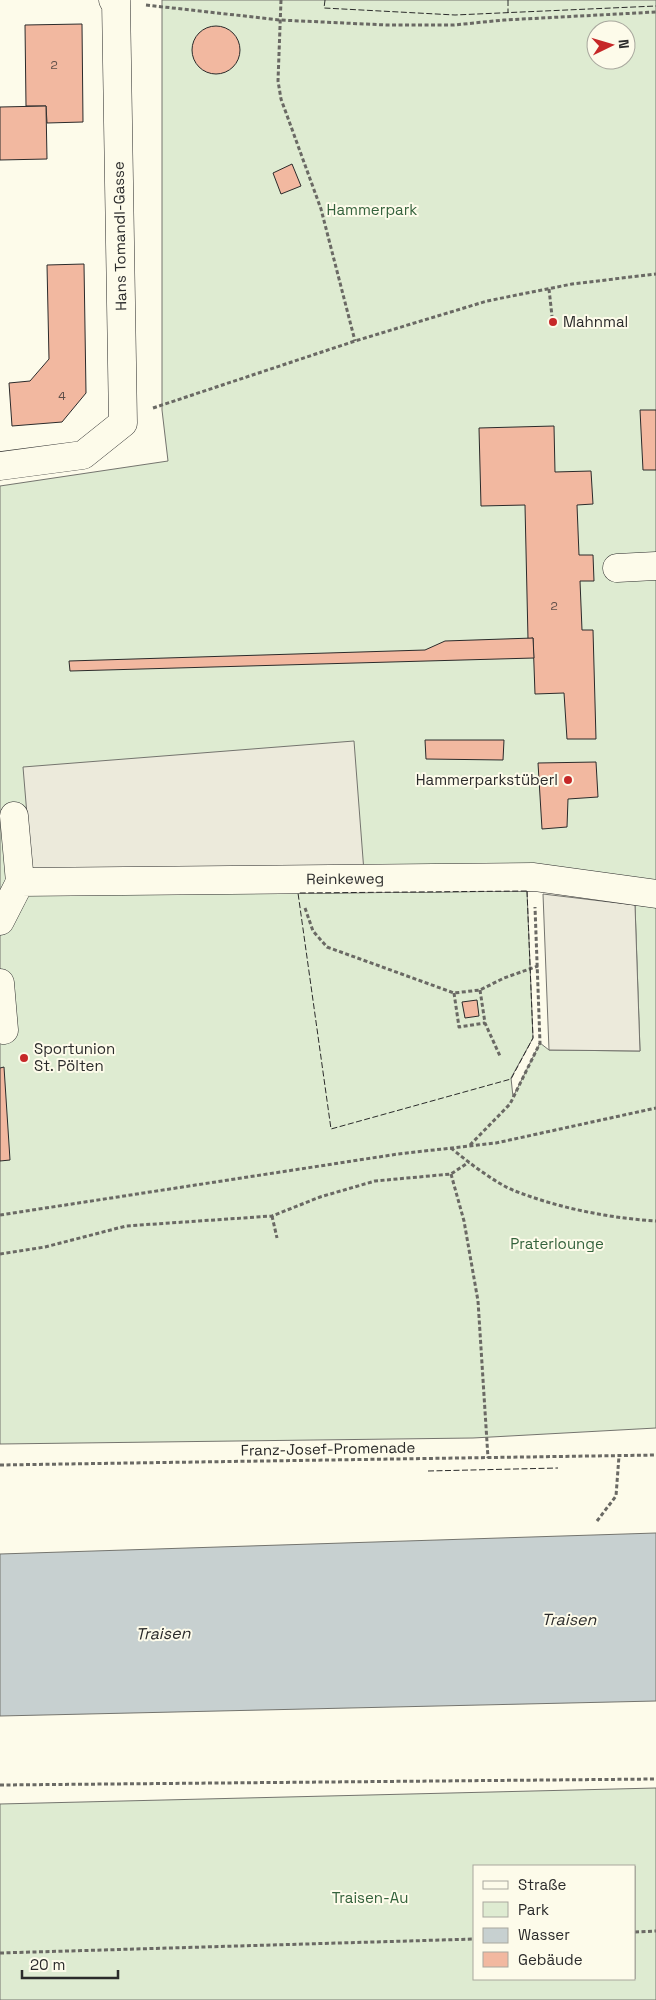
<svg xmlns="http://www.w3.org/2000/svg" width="656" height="2000" font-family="'Space Grotesk',sans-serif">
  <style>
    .green { fill: #deebd1; stroke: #74746e; fill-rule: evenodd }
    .parking { fill: #eceadb; stroke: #74746e }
    .water { fill: #c7d0d0; stroke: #74746e }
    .building { fill: #f2b8a0; stroke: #2b2b2b }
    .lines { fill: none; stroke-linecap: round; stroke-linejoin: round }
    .minor-casing { stroke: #2b2b2b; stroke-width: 29 }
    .path { stroke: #6a6964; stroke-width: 3; stroke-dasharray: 4 2.5; stroke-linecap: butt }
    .minor { stroke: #fdfbea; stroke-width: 28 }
    .fence { stroke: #2b2b2b; stroke-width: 1; stroke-dasharray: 6 2.5; stroke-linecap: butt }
    .poi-dot { fill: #c62828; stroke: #fdfbea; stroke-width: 2 }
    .labels { text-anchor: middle; stroke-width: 4; stroke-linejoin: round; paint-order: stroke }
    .number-label { font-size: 12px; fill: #5d4e48 }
    .park-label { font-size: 15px; fill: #34623c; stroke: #fdfbea }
    .street-label { font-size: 15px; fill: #2b2b2b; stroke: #fdfbea }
    .poi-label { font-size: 15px; fill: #2b2b2b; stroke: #fdfbea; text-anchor: start }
    .water-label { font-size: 16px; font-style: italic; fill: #2b2b2b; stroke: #fdfbea }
  </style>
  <rect width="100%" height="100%" fill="#fdfbea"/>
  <g class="green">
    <path d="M162,0H656V883L527,891L533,1038L511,1078L513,1097L540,1043L549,1050L640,1051L635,905L656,907V1428L473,1438L0,1444V486L168,461L162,410ZM596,30H626V60H596Z"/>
    <path d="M656,1788V2000H0V1804ZM475,1866H635V1979H475Z"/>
  </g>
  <g class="parking">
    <path d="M354,741L364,872L32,875L23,767Z"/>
    <path d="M543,894L635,905L640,1051L549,1050Z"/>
  </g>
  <path class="water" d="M656,1533V1701L0,1716V1554Z"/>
  <g class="building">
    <path d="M82,24L83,122L47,123L46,106H26L25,25Z"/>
    <circle cx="216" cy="50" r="24"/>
    <path d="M46,106L47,159L0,160V107Z"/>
    <path d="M292,164L301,186L281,194L273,173Z"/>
    <path d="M84,264L86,393L62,422L12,426L9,383L30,381L49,359L47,265Z"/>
    <path d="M640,410H656V470H643Z"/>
    <path d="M554,426L555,472L591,471L593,504L577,505L579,555H593L594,581H580L582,630H593L596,739H567L564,693L535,694L533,638L528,639L525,505L481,506L479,428Z"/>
    <path d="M533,638L534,658L70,671L69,661L425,650L445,641Z"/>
    <path d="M425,740H504L503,760L426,759Z"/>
    <path d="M596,762L598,797L568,799L567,827L542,829L538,763Z"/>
    <path d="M477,1000L479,1016L465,1018L462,1002Z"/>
    <path d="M4,1067L10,1160L0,1161V1068Z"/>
  </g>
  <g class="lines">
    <g class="minor-casing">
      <g id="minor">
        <path d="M0,466L83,455L123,423L116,1L113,0"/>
        <path d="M617,568L656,566"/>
        <path d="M14,816L20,882"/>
        <path id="s1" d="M0,921L20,882L534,877L656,894"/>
        <path d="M0,983L4,1030"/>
      </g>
    </g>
    <g class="path">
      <path d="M281,0L278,81L281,99L321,209L355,341"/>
      <path d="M146,5L280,20L386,25H454L504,20L656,12"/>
      <path d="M549,289L552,316"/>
      <path d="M153,408L355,341L487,301L572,284L656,274"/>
      <path d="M305,908L313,931L327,947L454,993L480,990L504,978L538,966"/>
      <path d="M480,990L485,1023L500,1056"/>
      <path d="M454,993L459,1027L485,1023"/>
      <path d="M470,1145L510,1104L540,1043L535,907"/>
      <path d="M451,1148C468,1162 495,1183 515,1191C559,1208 608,1218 656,1221"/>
      <path d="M451,1174L464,1221L478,1301L488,1458"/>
      <path d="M0,1215L398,1154L496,1143L656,1108"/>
      <path d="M272,1216L277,1238"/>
      <path d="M0,1254L45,1247L126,1226L272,1216L320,1197L375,1181L451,1174L469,1162"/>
      <path d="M0,1465L656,1455"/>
      <path d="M597,1521L616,1496L619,1456"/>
      <path d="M0,1785L656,1779"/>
      <path d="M635,1932L656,1931"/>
      <path d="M0,1953L475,1939"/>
    </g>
    <use href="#minor" class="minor"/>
    <g class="fence">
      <path d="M325,0L324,8L455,15L656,6"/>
      <path d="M508,0V13"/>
      <path d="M527,891L533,1038L511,1079L331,1129L298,893Z"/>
      <path d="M428,1471L558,1468"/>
    </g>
  </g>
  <g class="poi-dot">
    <circle cx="553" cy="322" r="5"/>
    <circle cx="568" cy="780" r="5"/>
    <circle cx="24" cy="1058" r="5"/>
  </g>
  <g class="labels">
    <g class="number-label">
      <text x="54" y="69">2</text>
      <text x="62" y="400">4</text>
      <text x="554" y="610">2</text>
    </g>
    <g class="park-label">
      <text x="372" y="215">Hammerpark</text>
      <text x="557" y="1249">Praterlounge</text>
      <text x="370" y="1903">Traisen-Au</text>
    </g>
    <g class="street-label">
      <text transform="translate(120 236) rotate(-91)" y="5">Hans Tomandl-Gasse</text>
      <text dy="5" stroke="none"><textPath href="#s1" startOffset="369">Reinkeweg</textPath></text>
      <text transform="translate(328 1449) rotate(-1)" y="5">Franz-Josef-Promenade</text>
    </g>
    <g class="poi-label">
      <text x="563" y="327">Mahnmal</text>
      <text x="558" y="785" text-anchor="end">Hammerparkstüberl</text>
      <text x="34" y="1054">Sportunion<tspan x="34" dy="17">St. Pölten</tspan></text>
    </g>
    <g class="water-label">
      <text x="569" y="1625">Traisen</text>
      <text transform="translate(163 1633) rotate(-1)" y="6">Traisen</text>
    </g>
  </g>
  <rect x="473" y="1865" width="162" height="115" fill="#fdfbea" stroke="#a9a89e"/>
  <rect x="483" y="1881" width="25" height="8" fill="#fdfbea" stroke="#a9a89e"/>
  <text x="518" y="1890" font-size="15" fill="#2b2b2b">Straße</text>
  <rect x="483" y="1902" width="25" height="15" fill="#deebd1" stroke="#a9a89e"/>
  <text x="518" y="1915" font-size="15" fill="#2b2b2b">Park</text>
  <rect x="483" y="1928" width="25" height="15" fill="#c7d0d0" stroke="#a9a89e"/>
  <text x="518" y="1940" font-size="15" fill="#2b2b2b">Wasser</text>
  <rect x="483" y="1952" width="25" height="15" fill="#f2b8a0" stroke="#a9a89e"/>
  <text x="518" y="1965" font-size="15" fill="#2b2b2b">Gebäude</text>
  <g transform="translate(611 45) rotate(85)"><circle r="24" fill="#fdfbea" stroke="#a9a89e"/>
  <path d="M0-4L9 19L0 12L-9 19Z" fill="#c62828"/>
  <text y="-8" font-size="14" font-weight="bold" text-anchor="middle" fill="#2b2b2b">N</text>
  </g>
  <path d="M22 1970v8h96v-8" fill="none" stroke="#2b2b2b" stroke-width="2.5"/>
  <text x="30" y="1970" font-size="15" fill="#2b2b2b" stroke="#fdfbea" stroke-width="4" paint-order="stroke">20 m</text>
</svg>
